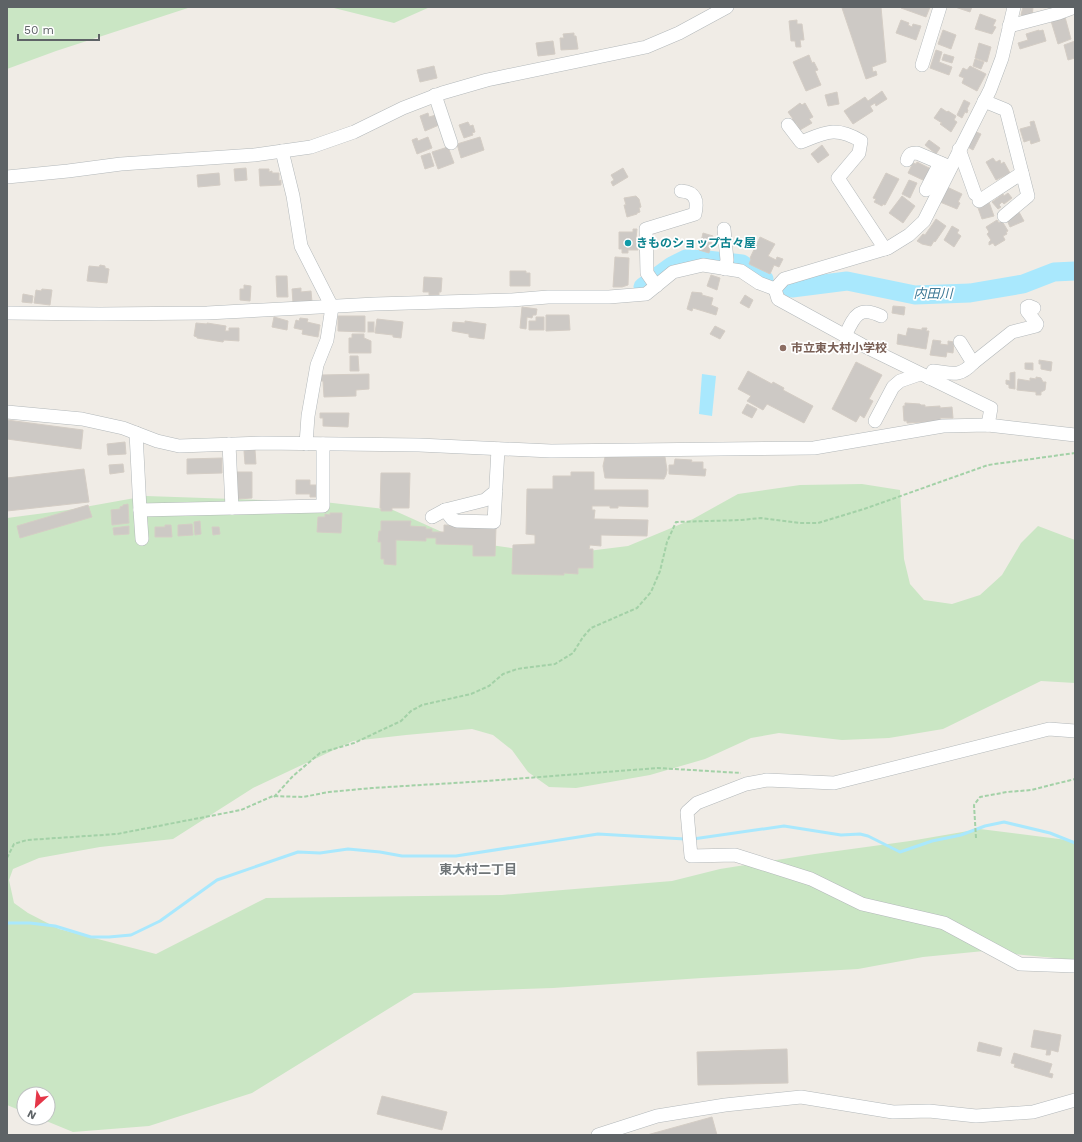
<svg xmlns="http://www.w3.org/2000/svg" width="1082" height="1142" font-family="'Work Sans','Noto Sans JP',sans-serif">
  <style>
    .green { fill: #cae6c4 }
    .water { fill: #a9e8fd }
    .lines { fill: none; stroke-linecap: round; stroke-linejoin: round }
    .stream { stroke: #a9e8fd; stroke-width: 3 }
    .river { stroke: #a9e8fd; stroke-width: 19 }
    .building { fill: #cdc9c5; stroke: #d4cdc5 }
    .minor-casing { stroke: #b3b8ba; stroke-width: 14 }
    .path { stroke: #a3d1a7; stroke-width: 2; stroke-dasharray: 4 2; stroke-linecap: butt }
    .minor { stroke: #fff; stroke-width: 13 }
    .culture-dot { fill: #0f9aa8; stroke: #fff; stroke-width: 1.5 }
    .education-dot { fill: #8d6e63; stroke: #fff; stroke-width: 1.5 }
    .labels { text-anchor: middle; stroke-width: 3.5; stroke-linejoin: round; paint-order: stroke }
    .culture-label { font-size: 12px; font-weight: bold; fill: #0d838f; stroke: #fff; text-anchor: start }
    .education-label { font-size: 12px; font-weight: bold; fill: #785e54; stroke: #fff; text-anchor: start }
    .water-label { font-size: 13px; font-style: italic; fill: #3c7895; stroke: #fff }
    .neighbourhood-label { font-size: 13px; font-weight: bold; fill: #6f7578; stroke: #fff }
  </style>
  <rect width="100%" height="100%" fill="#f0ece6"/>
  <g class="green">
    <path d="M7,7H191L56,51L7,69Z"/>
    <path d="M330,7H430L394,23Z"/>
    <path d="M862,484L900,490L904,559L910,584L924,600L952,604L980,595L1002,575L1021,543L1038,526L1075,540V683L1041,681L943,729L889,738L842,740L779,733L751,738L705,759L650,775L576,788L549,787L528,772L512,750L493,735L472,729L406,735L353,741L253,788L173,839L100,847L39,858L13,869L9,880L14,903L28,913L59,929L156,954L266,898L502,895L672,881L720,869L815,854L910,841L980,829L1075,841V960L984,951L923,957L858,969L702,978L553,988L414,993L252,1093L149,1126L73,1132L39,1118H48V1094H24V1112L7,1105V518L68,510L146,496L324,502L393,510L462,541L525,550L588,551L628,546L693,519L738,494L800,485Z"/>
  </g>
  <path class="water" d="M702,374L716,376L712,416L699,414Z"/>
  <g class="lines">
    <g class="stream">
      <path d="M693,839L784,826L841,835L860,834L868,836L900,852L932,841L961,835L985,826L1004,822L1050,833L1075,843"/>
      <path d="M7,923H30L55,926L91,937H109L131,935L160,921L217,880L298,852L320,853L348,849L380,852L402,856H456L598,834L685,839"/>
    </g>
    <g class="river">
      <path d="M643,287L672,266L686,259L707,260L742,264L757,277L764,279"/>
      <path d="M790,287L792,288L847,281L915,295L970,293L1023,284L1054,272L1075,271"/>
    </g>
  </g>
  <g class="building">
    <path d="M846,7H881L886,62L872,67L873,72L876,71L877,75L866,79L842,8Z"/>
    <path d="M901,7H930L926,17L901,8Z"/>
    <path d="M955,7H972L970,12Z"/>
    <path d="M1023,7H1033L1032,18L1021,15Z"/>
    <path d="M980,14L996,20L993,26L996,27L992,34L975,29Z"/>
    <path d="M1065,17L1071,39L1058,44L1051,21Z"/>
    <path d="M797,20V24H802L804,40H800L801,47H796L795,41H791L789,21Z"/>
    <path d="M901,20L909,23L908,25L912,27L913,24L921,26L916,40L896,33Z"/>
    <path d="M943,30L956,35L951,49L938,44Z"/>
    <path d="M1039,30V31L1043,30L1046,41L1020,49L1018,43L1028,40L1026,34Z"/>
    <path d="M574,33V36H576L578,49L561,50L560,38H564L563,34Z"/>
    <path d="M553,41L555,54L538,56L536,43Z"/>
    <path d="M1075,41V58L1068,60L1064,45Z"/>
    <path d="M979,43L991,47L987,62L975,58Z"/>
    <path d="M936,50L942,52L939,62L952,67L949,75L930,68Z"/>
    <path d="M944,54L954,57L952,63L942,60Z"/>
    <path d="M809,55L812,63L814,62L818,70L815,71L821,85L806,91L793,62Z"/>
    <path d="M975,59L984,62L981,69L973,66Z"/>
    <path d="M434,66L437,78L420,82L417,70Z"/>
    <path d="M970,66L986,74L977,91L962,83L964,78L959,76L963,68L967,70Z"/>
    <path d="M882,91L887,99L876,106L875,103L870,106L873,111L853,124L844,111L865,97L868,101Z"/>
    <path d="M837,92L839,104L828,106L825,95Z"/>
    <path d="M964,100L970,103L967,109L968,110L967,113L965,112L962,118L957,115Z"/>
    <path d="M800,103L802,105L805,103L813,117L809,119L812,123L800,130L796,123L793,124L791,120L793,119L788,112Z"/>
    <path d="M941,108L947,112L948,111L956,116L954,120L957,122L951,132L940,124L942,123L934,118Z"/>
    <path d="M428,113L429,117L436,115L439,125L425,131L420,116Z"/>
    <path d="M1034,121L1040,141L1031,144L1030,140L1024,142L1020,129L1031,126L1030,122Z"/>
    <path d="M468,122L470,126L473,125L475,132L472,133L473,135L464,138L459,125Z"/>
    <path d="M974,131L981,134L973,150L966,146Z"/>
    <path d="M428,137L432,148L417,154L412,140L417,138L418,141Z"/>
    <path d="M480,137L484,150L461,158L457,144Z"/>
    <path d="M929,140L940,148L936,154L925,145Z"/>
    <path d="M822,145L829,155L818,163L811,154Z"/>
    <path d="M448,147L454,163L438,169L432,152Z"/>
    <path d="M430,153L434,166L425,169L421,156Z"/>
    <path d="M993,158L996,162L1000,160L1001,164L1004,162L1010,173L996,180L986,162Z"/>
    <path d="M917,162L931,169L925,181L908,173L913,163L916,164Z"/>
    <path d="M246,168L247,180L235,181L234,169Z"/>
    <path d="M623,168L628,177L613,186L611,182L614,180L611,175Z"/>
    <path d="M259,169H269V172L272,171V173H279V181L281,180V185L260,186Z"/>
    <path d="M219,173L220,185L198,187L197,175Z"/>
    <path d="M886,173L899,179L885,205L883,204L882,206L874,202L876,199L873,198Z"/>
    <path d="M909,180L917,183L910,198L902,194Z"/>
    <path d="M947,187L962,194L958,202L960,203L957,209L940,202Z"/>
    <path d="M1008,193L1012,198L1004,204L1002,202L999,205L1001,207L998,209L992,202L1003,194L1004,196Z"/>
    <path d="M636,196L639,199L641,207L639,208L640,212L637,213V214L627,217L624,205H626L624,198Z"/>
    <path d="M902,196L915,206L903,223L889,213Z"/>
    <path d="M989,202L994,216L982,219L977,205Z"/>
    <path d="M1019,212L1024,221L1010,227L1006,218Z"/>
    <path d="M936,219L946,226L935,242L934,241L931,246L922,244L917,241L923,234L925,235Z"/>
    <path d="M997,220L999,223L1002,221L1008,231L1006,232L1007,234L1003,236L1005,240L995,246L993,243L989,245V242L991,240L987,234L989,232L986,227Z"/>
    <path d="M952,226L959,230L957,233L961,236L954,247L944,240Z"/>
    <path d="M633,229H637L636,238H638V250H628V253H622V249H619V232H633Z"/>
    <path d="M703,233L713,236L709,253L699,250Z"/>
    <path d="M760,237L775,244L768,256L776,260L777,257L783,259L779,267L774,265L770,274L749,264L751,259L750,258Z"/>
    <path d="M615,257L629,258L628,285L622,287H613Z"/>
    <path d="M100,265L105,266V268L109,269L107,283L87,281L89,266L99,267Z"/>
    <path d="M510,271H526V273H530V286H510Z"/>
    <path d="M711,275L720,278L717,290L707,286Z"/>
    <path d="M276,276H287L288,297H277Z"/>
    <path d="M424,277L442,278L441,292H439V295H429V292H423Z"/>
    <path d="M244,285L251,286L250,301L240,300V289H244Z"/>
    <path d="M301,288V292L311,291L312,302L293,303L292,289Z"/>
    <path d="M42,289L52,290L50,305L34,303L36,290L41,291Z"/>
    <path d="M692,292L702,293V295L713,298L711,305L718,308L716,315L693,308L692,311L687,309Z"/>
    <path d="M23,294L33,296L32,303L22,302Z"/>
    <path d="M745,295L753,300L749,308L740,303Z"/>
    <path d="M893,306L905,307L904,315L892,313Z"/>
    <path d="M522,307L537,309L536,315H533L532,318L527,317L526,329L520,328Z"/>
    <path d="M546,315H569L570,330L546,331Z"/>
    <path d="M338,316H365V332L338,331Z"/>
    <path d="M274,317L288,321L287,330L272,327Z"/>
    <path d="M536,317H544V330H529V321H536Z"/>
    <path d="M300,318L308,319L307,322L320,325L318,337L302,334L303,330L294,328L296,320L299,321Z"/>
    <path d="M377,319L403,322L401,338L393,337V335L375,333Z"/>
    <path d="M465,321L486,324L484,339L469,337V334L452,331L453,322L465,323Z"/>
    <rect x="368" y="322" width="6" height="10"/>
    <path d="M196,323L207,324V323L226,326L225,331H229V328H239V341L224,340L223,342L197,338V337L194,336Z"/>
    <path d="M715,326L725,331L720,339L710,334Z"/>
    <path d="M908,328L922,330V328H927L926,331H929L926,349L897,344L898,334L906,336Z"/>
    <path d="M352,334H364V338L371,341V353H349V338H352Z"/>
    <path d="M933,340L941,341L940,344L948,345V341L954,342L953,353L947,352L946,357L930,355Z"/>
    <path d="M350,356H358L359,371H350Z"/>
    <path d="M1039,360L1052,362L1051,371L1041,369V364H1039Z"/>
    <path d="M856,362L882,375L869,399L873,401L864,418L860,415L856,422L832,409Z"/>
    <path d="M1025,363H1033V370L1025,369Z"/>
    <path d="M748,371L772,384L773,382L784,388L783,390L813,406L804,423L767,404L763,410L747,401L751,396L738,389Z"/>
    <path d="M1015,372V389L1009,388V385L1006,384V380L1010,381V373Z"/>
    <path d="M369,374V389L356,390V396L324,397L323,381H321V375Z"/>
    <path d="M1036,377L1041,378L1043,382H1046L1045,390L1041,392V395H1036V392L1017,390L1018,379L1030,381V378L1036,379Z"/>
    <path d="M905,403L920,404L921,405H925V407L940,406V408L952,407L953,418H940L941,421L907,423V421H904L903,406H905Z"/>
    <path d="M747,404L757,409L752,418L742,413Z"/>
    <path d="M320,413H349L348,427L323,426V418H320Z"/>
    <path d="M7,420L83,430L81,449L7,439Z"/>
    <path d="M125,442L126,454L108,455L107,444Z"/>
    <path d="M255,450L256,464H245L244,451Z"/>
    <path d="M605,457H665L667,470L666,475L664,479L605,478L603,466Z"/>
    <path d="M222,458V473L187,474V459Z"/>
    <path d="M675,459L692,460L691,462H703V469H706L705,476L669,474V465H674Z"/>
    <path d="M123,464L124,472L110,474L109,465Z"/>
    <path d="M84,469L89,502L7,511V478Z"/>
    <path d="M237,472H252V498L238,499Z"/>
    <path d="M571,472H594V490H648V507L618,506V508H610V506H592V510H595L594,519L648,520L647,536L601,535V546L590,545L589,549H593V568H578V574L564,573V575L512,574L513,545L535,544V535L526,534L527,489H553V476H571Z"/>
    <path d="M381,473H410L409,508H392V511H381V508H380Z"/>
    <path d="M296,480H310V485H317L316,497H310V494H296Z"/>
    <path d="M128,504L129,523L112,525L111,510L120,509V507L123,506V505Z"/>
    <path d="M88,505L92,517L20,538L17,526Z"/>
    <path d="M330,513H342L341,533L317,532L318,517H325V514L330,515Z"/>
    <path d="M200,521L201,534L195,535L194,522Z"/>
    <path d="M381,521H411L410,526L426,527V529H432V532H444V525L496,527L495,556H473V545L436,544V538H426V541L396,540V565L384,564V559H381V542H378L379,531H381Z"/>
    <path d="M192,524L193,535L178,536V525Z"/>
    <path d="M165,525H171L172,537H155V527H165Z"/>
    <path d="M129,526V534L114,535L113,528Z"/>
    <path d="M212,527H219L220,534L213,535Z"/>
    <path d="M1034,1030L1061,1035L1058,1052L1051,1050L1050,1055H1046L1047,1050L1031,1047Z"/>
    <path d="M979,1042L1002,1048L1000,1056L977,1051Z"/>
    <path d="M787,1049L788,1083L698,1085L697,1052Z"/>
    <path d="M1014,1053L1052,1064L1049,1073L1053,1074L1052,1078L1014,1067L1015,1064L1011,1063Z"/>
    <path d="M382,1096L447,1112L442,1130L377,1114Z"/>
    <path d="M712,1117L717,1135H647Z"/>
  </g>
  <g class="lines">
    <g class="minor-casing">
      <g id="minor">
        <path d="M1009,26L1059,13L1075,7"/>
        <path d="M922,65L940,7"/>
        <path d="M435,95L451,143"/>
        <path d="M984,101L1006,110L1028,196L1004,216"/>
        <path d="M788,125L801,142C826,132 836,126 861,141L859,153L838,178L885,249"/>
        <path d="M959,149L975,194"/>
        <path d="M282,151L293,196L301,246L332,307L327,340L317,365L308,416L306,444"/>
        <path d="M907,160C909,154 911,153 917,153L950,167"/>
        <path d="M7,177L68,171L121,164L254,155L311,147L354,132L403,108L442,93L487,80L646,47L679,33L727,7"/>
        <path d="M926,190L940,163"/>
        <path d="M979,201L1022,173"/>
        <path d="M724,229L727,260L725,269"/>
        <path d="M656,286L647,273L646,229L695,214C698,201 696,192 681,191"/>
        <path d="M775,289L784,279L888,248L909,235L924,221L990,90L1002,58L1014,7"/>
        <path d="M775,289L778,299L862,345L991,408L988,425"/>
        <path d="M7,313L100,314L207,313L375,304L512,300L548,297H609L646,294L673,272L703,265L741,271L759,283L775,289"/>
        <path d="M845,336C854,317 858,305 881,316"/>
        <path d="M973,363L1012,332L1036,326L1037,324L1027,311V307L1029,306L1034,308"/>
        <path d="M929,378L933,371C952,373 959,378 973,363L960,342"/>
        <path d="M7,412L82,419L123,428L157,441L179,446L262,443L419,445L551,451L814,448L943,426L988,425L1075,435"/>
        <path d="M875,421L893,387L900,381L920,374"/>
        <path d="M136,433L140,510L323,506V444"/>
        <path d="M229,444L232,508"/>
        <path d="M496,491L485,500L445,510L452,519L457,521L494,522L498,449"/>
        <path d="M140,510L142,539"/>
        <path d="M432,517L445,510"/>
        <path d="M1075,731L1049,729L834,783L767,780L746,784L697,803L687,812L691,856L735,855L811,879L862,904L944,923L1020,964L1075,966"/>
        <path d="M598,1135L657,1116L725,1105L801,1097L893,1112L929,1111L976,1116L1033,1112L1075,1100"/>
      </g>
    </g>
    <g class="path">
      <path d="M274,797L293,776L320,753L354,743L401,721L411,711L422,705L471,694L489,686L503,674L517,669L555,664L573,653L583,637L591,628L637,608L651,592L660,571L667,542L676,522L741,520L761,518L800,523H818L864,509L988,465L1075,453"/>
      <path d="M976,838L974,805L980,797L1007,792L1031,790L1075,779"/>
      <path d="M7,858L14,844L27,840L117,834L241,810L273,796L303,797L329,792L372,788L487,781L658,768L741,773"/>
    </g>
    <use href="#minor" class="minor"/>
  </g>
  <circle class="culture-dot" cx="628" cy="243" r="4"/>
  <circle class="education-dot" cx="783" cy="348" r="4"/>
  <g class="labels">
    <g class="culture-label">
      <text x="636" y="247">きものショップ古々屋</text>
    </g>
    <g class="education-label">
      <text x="791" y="352">市立東大村小学校</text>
    </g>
    <g class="water-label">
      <text x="933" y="298">内田川</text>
    </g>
    <g class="neighbourhood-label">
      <text x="478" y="874">東大村二丁目</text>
    </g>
  </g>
  <rect width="1082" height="1142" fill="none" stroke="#5e6366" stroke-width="16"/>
  <g transform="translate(36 1106) rotate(207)"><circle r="19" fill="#ffffff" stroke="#bfc1c2"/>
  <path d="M0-3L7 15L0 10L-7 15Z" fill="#e53648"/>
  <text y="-6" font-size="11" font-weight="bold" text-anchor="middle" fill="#5e6366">N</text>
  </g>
  <path d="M18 34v6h81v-6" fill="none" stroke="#5e6366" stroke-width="2"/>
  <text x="24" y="34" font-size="12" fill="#5e6366" stroke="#ffffff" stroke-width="3" paint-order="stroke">50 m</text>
</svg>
